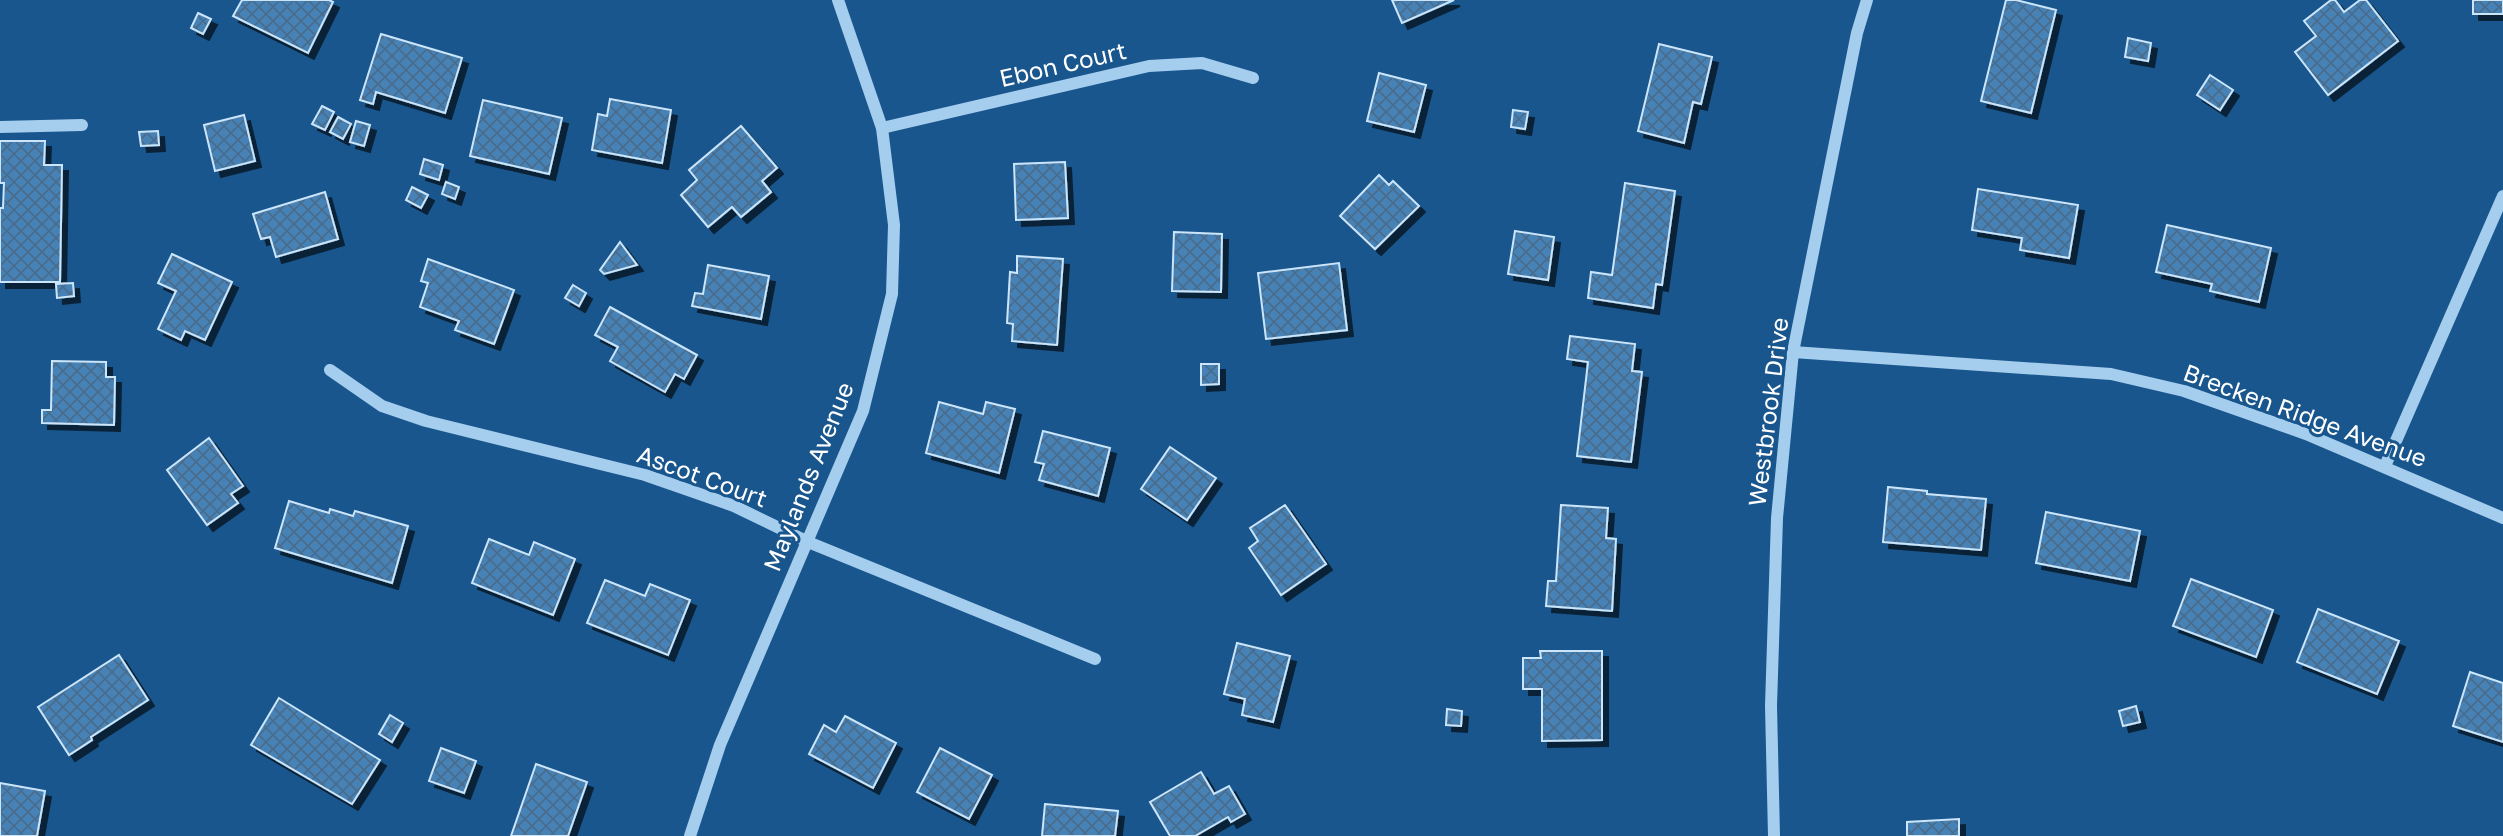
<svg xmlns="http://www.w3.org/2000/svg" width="2503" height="836" font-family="'Golos Text',sans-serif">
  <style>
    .building { fill: url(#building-cross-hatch); stroke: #cbe5fa; stroke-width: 2; filter: url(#shadow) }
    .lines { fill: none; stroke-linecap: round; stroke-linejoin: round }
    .minor { stroke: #a5cdee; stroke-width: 12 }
    .labels { text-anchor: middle; stroke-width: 6; stroke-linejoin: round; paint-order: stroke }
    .street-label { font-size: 24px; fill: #fff; stroke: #19568d }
  </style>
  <defs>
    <pattern id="building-cross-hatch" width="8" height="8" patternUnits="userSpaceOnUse" patternTransform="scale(1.75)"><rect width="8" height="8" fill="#4682b7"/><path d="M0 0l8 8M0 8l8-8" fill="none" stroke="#486c8c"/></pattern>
    <filter id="shadow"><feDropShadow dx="6" dy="6" stdDeviation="0" flood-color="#0009"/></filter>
  </defs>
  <rect width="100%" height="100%" fill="#19568d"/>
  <g class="building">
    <path d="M242,0H329L333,2L308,53L233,16Z"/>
    <path d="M1392,0H1454L1402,23Z"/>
    <path d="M2006,0H2016L2056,10L2031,113L1981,101Z"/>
    <path d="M2331,0H2335L2344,12L2360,0H2366L2398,41L2328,95L2295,52L2316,36L2304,21Z"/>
    <rect x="2473" y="0" width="30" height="14"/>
    <path d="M198,13L211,19L203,34L191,28Z"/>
    <path d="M381,34L462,58L445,113L376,92L373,104L360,100Z"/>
    <path d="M2128,38L2151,43L2148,61L2125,57Z"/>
    <path d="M1659,44L1712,57L1701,104L1693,102L1684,143L1638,131Z"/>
    <path d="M1379,73L1426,85L1414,132L1367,121Z"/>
    <path d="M2210,75L2233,90L2220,110L2197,95Z"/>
    <path d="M610,99L671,110L662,163L592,150L598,114L607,116Z"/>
    <path d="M483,100L562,118L549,174L470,156Z"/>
    <path d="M322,106L334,112L325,130L312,124Z"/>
    <path d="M1513,110L1528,112L1525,129L1511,127Z"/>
    <path d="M244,115L255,161L215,171L204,125Z"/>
    <path d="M338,117L351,124L343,139L330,132Z"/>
    <path d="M356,121L370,125L364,146L350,142Z"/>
    <path d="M741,126L777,168L762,181L771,192L741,217L732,207L708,227L681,195L697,180L689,170Z"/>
    <path d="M158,131L159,145L141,146L139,132Z"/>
    <path d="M0,141H45L44,165H62L60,282H0V208H3L4,183H0Z"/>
    <path d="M424,159L443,165L439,180L420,174Z"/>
    <path d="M1065,162L1068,218L1016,220L1014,164Z"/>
    <path d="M1379,175L1389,185L1393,181L1419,206L1375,249L1340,216Z"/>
    <path d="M446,182L459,187L455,199L442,194Z"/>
    <path d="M1625,183L1675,191L1662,285L1656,284L1653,308L1588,298L1591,272L1612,275Z"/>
    <path d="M412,187L428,195L421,208L406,200Z"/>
    <path d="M1978,189L2078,205L2069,258L2020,250L2022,238L1972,230Z"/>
    <path d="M325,192L338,239L276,257L270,237L261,239L253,214Z"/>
    <path d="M2167,225L2271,248L2259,302L2210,291L2212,284L2156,272Z"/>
    <path d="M1515,231L1554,237L1548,280L1508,274Z"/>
    <path d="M1174,232L1222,234L1221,292L1172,291Z"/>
    <path d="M620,242L637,265L604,274L600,270Z"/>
    <path d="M172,254L232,282L205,340L185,331L181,340L158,329L176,291L158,283Z"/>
    <path d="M1017,256L1063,259L1057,345L1012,341L1013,324L1007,323L1010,272L1017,273Z"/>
    <path d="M428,259L514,290L494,344L455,330L459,321L420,307L428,283L421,281Z"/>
    <path d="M1339,263L1347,330L1266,339L1258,273Z"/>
    <path d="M708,265L769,276L761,319L692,306L695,293L703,294Z"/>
    <path d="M73,283L74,296L57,298L56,284Z"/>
    <path d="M573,285L586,293L579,306L565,298Z"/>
    <path d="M610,307L697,355L684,379L675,374L665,392L610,361L618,347L595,335Z"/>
    <path d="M1570,336L1635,344L1632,371L1642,372L1631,462L1577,456L1588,362L1567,359Z"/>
    <path d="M52,361L106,362V377H115L114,425L42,423V410H51Z"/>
    <path d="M1201,364H1219V384L1201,385Z"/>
    <path d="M939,402L983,414L986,402L1015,409L999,473L926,453Z"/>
    <path d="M1043,431L1110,448L1098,496L1039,480L1044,464L1035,462Z"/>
    <path d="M209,438L243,486L231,494L238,503L207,525L167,470Z"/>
    <path d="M1170,447L1216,478L1187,520L1141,489Z"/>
    <path d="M1888,487L1927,491V494L1986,499L1981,550L1883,542Z"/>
    <path d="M289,501L329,513L330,509L353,516L355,511L408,526L392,583L275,548Z"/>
    <path d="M1285,505L1326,564L1281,595L1249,548L1258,541L1250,528Z"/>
    <path d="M1561,505L1608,508L1606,538L1616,539L1612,611L1546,606L1548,581H1556Z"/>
    <path d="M2046,512L2140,531L2130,581L2036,563Z"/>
    <path d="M489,539L529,555L534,542L575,559L553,615L472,583Z"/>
    <path d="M2191,579L2273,610L2256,657L2173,626Z"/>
    <path d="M605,580L645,596L650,584L690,600L668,655L587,623Z"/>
    <path d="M2318,609L2399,641L2377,694L2297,662Z"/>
    <path d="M1237,643L1290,656L1273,722L1242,715L1245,699L1224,694Z"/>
    <path d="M1540,651H1602V740L1542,741V689H1523V658H1541Z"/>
    <path d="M119,655L148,700L91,737L92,740L69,755L38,707Z"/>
    <path d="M2470,672L2503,683V742L2453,726Z"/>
    <path d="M279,698L380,760L352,804L251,745Z"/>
    <path d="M2136,706L2140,722L2123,726L2119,711Z"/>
    <path d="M1447,709L1462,711L1461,726L1446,725Z"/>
    <path d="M390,715L403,723L392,742L379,734Z"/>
    <path d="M845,716L896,743L873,788L809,754L824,725L836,732Z"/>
    <path d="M441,748L476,761L464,793L429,781Z"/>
    <path d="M940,748L992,775L969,819L917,792Z"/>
    <path d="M536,764L587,782L568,836H511Z"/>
    <path d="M1201,772L1214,794L1229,786L1245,814L1231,822L1228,817L1195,836H1170L1150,802Z"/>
    <path d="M0,783L45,791L37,836H0Z"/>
    <path d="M1045,804L1118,811L1115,836H1042Z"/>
    <path d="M1959,819V836H1907V822Z"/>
  </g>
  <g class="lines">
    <g class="minor">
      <path d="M0,127L82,125"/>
      <path d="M882,128L1149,66L1202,63L1253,78"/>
      <path d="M1793,352L2111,374L2184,391L2306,434L2503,518"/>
      <path d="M330,370L382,406L426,421L645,475L734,506L808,542L1095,659"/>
      <path d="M2385,466L2503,196"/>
      <path d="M690,836L720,745L863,411L892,294L894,225L882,128L838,0"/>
      <path d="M1774,836L1771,706L1777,518L1793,352L1857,33L1867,0"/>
    </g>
  </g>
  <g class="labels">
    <g class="street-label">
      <text transform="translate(1063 65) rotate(-13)" y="8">Ebon Court</text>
      <text transform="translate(1769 412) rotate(-83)" y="8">Westbrook Drive</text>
      <text transform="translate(2305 416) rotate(20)" y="8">Brecken Ridge Avenue</text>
      <text transform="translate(702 477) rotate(20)" y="8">Ascot Court</text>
      <text transform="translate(809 477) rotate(-68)" y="8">Maylands Avenue</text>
    </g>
  </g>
</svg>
